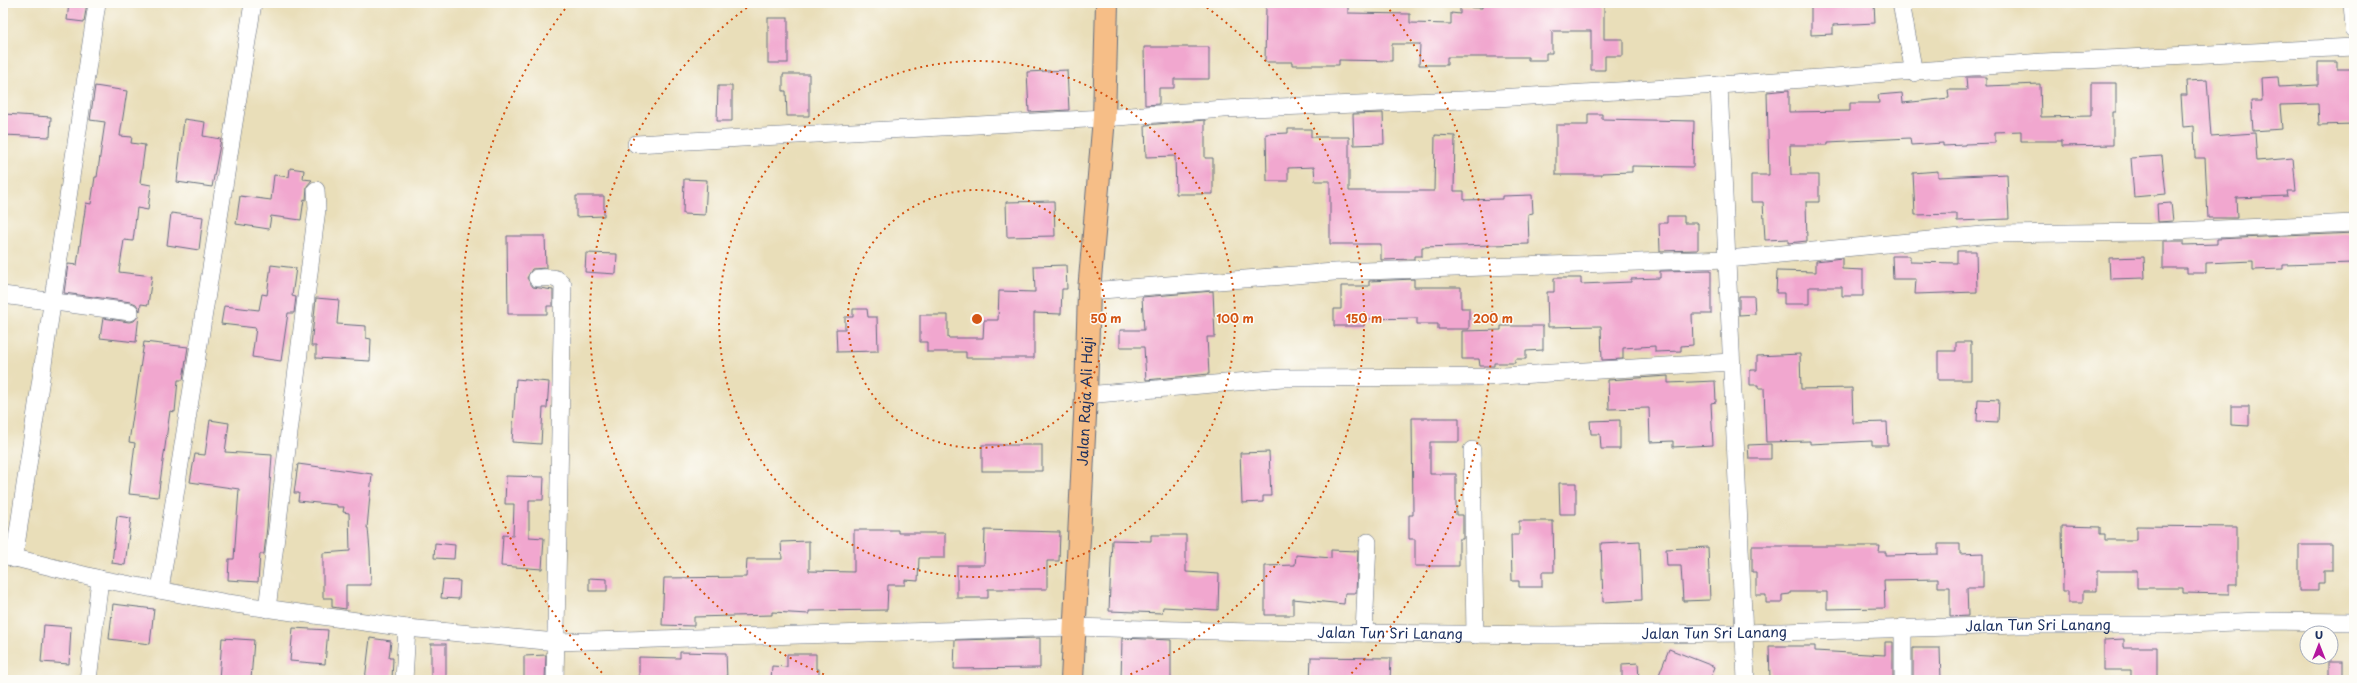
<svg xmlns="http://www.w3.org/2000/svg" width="2357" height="683" font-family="'Playpen Sans',sans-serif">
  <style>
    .building { fill: #f1a7cf }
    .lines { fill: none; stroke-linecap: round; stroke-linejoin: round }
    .minor-casing { stroke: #636c7e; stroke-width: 18 }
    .primary-casing { stroke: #636c7e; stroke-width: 24 }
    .minor { stroke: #fff; stroke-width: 17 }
    .primary { stroke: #f6be87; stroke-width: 22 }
    .ring { fill: none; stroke: #d45514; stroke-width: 2; stroke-dasharray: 2 4 }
    .labels { text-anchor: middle; stroke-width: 3; stroke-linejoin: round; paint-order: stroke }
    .street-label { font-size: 14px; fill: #1b2f5e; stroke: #fdfcf7 }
    .centre { fill: #d45514; stroke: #fdfcf7; stroke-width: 2 }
    .ring-label { font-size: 12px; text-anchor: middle; font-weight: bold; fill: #d45514; stroke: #fdfcf7; stroke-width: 3; stroke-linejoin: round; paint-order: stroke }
  </style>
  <rect width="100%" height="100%" fill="#fdfcf7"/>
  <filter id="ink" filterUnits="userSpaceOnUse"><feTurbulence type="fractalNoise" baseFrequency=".025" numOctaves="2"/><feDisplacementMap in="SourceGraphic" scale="8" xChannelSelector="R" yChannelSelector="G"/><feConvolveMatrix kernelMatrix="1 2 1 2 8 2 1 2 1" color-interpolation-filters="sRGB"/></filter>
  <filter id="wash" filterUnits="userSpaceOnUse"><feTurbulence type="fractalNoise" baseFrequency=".012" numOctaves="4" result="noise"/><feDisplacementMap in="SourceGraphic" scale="16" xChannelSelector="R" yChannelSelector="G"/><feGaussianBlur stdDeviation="0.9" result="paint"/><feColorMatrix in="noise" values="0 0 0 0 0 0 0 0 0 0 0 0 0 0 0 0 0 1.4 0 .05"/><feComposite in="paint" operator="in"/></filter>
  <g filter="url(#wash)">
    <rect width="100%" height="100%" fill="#e9deb9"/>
    <g id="blocks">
      <g class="building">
        <path d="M69,3H87L84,22L67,20Z"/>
        <path d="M1315,3H1348V13L1410,14V23L1451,24V13L1460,14V7L1482,8V3H1604V39H1623V56H1605V70H1591V31H1552V53H1546V60H1528V57H1447V65H1419L1420,44H1392V61L1339,60V65H1292V62H1265L1266,5L1315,6Z"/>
        <path d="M1811,3H1874L1875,23L1833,25V34L1811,35Z"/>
        <rect x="768" y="18" width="20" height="45"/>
        <path d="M1144,47H1209V79H1174V88H1159V104L1145,105Z"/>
        <path d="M2318,62H2337V69H2354V124L2319,125L2318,104L2280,105L2282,129L2253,131L2251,101H2262L2261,78L2278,77L2279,87L2318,85Z"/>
        <path d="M1067,70L1069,110L1029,112L1027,72Z"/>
        <path d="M783,74H809V116H787L786,91H783Z"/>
        <path d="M1966,77H1986V86L2040,84L2041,117L2091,116V83H2116V112H2113V145L2062,146V141H2021V131L1995,132V143L1965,144V145L1943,146V143L1911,145L1910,138L1828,142V145H1790L1791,175H1819V202H1806L1807,241L1788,243V239L1765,240L1763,202H1751V175H1769L1767,92L1789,90V112L1850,111V103H1879L1878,95L1902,93L1903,103L1949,98L1948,90H1967Z"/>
        <path d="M2207,80L2211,136L2255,133L2257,161L2293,158L2296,191H2287L2288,196L2236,198L2237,218H2208L2205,158H2195L2194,126L2183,127L2181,95H2187L2186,81Z"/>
        <path d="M95,86L127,91L120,136L132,137L131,143L145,145L140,183L151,185L148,210L137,208L133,241L124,240L119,272L152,276L148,305L141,304L140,311L136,304L131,302L64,293L68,264L77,265L86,203L91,204L95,177H97L105,122L90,120Z"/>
        <path d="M718,86H732V121H717Z"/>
        <path d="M1383,113L1384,144L1354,145L1353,114Z"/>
        <path d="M4,114L51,117L50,137L3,135Z"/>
        <path d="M1588,114H1602V119L1694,121L1693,167L1632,166V172L1602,173V175H1556V125H1588Z"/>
        <path d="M184,119L205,122L203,136L221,139L212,187L177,182Z"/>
        <path d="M1205,120V158H1213V194H1176L1175,156L1146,157L1145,125Z"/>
        <path d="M1288,129H1311V137H1349V191H1434L1435,135L1455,136L1454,191H1464V200L1502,199V196L1532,195L1533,213L1528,214L1529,244L1422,247V256H1414V259L1381,260V244H1330V181H1315L1314,167L1288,168V181H1267L1266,134L1288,133Z"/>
        <path d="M2162,156L2166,194L2134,197L2131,158Z"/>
        <path d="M290,168L304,170L303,179L312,180L307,186L306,200L304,199L301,220L271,216L269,229L236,224L240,196L271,200L274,175L289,177Z"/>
        <path d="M1938,171V177L2007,174L2009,219L1957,221V214L1915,215L1913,173Z"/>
        <path d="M684,179L707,180L705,215L683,214Z"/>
        <path d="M576,196H604V216L576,217Z"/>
        <path d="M1054,201L1055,236L1007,237L1006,202Z"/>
        <path d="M2171,203L2173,221L2158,222L2157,204Z"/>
        <path d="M171,213L203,217L199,250L167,245Z"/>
        <path d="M1667,216H1684V223H1698V250L1660,251L1659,223H1667Z"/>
        <path d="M2354,233V263L2283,265V269L2253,270V261L2206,263V273H2187V268H2163V241H2184V245L2217,244V239Z"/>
        <path d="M507,236H545L546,268L532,269L527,278L533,287L553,290V306H547V314H508Z"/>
        <path d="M1957,251H1976L1977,292L1915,294L1916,279H1893L1892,256H1910V262L1957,263Z"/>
        <path d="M586,253L617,254L616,274L585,272Z"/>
        <path d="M2144,257L2145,278L2110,279L2109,258Z"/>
        <path d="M1842,258V269L1863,270V296H1842V287H1809V304H1784V293H1776L1777,271L1816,272V261Z"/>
        <path d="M271,265L296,268L292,296L296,297L294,313H288L281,361L252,357L256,328L221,324L224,306L259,310L262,294L267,295Z"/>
        <path d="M1066,265L1067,289H1062L1061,314L1034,313V358H966V352H927V342H920V315H948V338H983L984,320H998L999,291L1035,292L1034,266Z"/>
        <path d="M1711,270V314H1692L1693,345L1681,346V351L1655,352V346L1623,348V359L1602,360L1601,326L1548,327L1547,292H1554V278H1581V284L1631,282V279L1660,278V271Z"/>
        <path d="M1414,279V287H1461V308H1469V329H1438V324H1417V318L1364,319V326H1334V309H1341V286H1369V281Z"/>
        <path d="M1213,291L1215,337H1207L1209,374L1146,380L1144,347H1120V330H1144L1142,297Z"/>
        <path d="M1739,296H1754L1755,314L1739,315Z"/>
        <path d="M316,298L339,300L337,324L366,326V338L371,339L370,361L316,358V346H311Z"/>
        <path d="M853,309H867L868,317H877L878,351L837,352L836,329H845V317H853Z"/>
        <path d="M139,315L136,342L100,338L103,318L129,322L134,321Z"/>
        <path d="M1501,326H1543V350L1526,351V359H1515V363H1494V366H1480L1479,359H1462V331L1501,330Z"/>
        <path d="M144,342L188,347L183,380H178L175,412L170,411L158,497L129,494L135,443L129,442Z"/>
        <path d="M1956,342H1971V380H1938V351H1956Z"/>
        <path d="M1800,354L1801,389L1852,388L1853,423L1887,422L1888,445H1872V441L1810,444V441L1766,442L1764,388H1758V385H1750V370H1757V356Z"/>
        <path d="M1668,376V383L1715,381L1716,402L1711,403L1713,445L1673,447V441L1650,442L1649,408L1609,409L1608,380Z"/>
        <path d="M516,379L549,382L547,408H543L541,444L512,442Z"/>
        <path d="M1978,399L1999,400L1998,422L1977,421Z"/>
        <path d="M2231,406H2249V426L2231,425Z"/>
        <path d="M1412,418H1459V442H1430V474H1456V515H1463V539H1459V566H1415V539H1409V515H1413Z"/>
        <path d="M210,420L229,423L225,452L272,455L267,527L264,554H260L258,582L228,580L229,559H234L239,489L190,482L195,454L205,455Z"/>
        <path d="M1620,420V449H1601L1600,434H1591L1590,421Z"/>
        <path d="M1771,444V459H1749L1748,445Z"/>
        <rect x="982" y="445" width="60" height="26"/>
        <path d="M1269,452L1271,496H1263V502L1242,503L1240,453Z"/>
        <path d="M298,464L372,474L367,528H368L370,551L371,585H346V609L332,607V598H323V553L350,551L349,513L343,512L344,507H337V505L298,501L299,493H294Z"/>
        <path d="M506,476L544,477L543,500H529V537L544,538L542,569L501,566L503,535L513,536L514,504H505Z"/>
        <path d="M1559,483H1576V514H1560Z"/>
        <path d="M117,516L131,518L125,565L112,563Z"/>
        <path d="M1519,521H1553L1554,572H1542V587H1519V581H1512L1511,535H1519Z"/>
        <path d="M2062,526L2100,527V534H2105V540H2137V526L2237,527V585H2229V594L2183,593V588H2137V571H2097V591H2083V603H2068V591H2063Z"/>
        <path d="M854,530H898V533H945V558H919L918,581L905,580V585H888L887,610L809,611V614L772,612V615L694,617V626L662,625L664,578L746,577L747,559H782L781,542L809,541V571L854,572Z"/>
        <path d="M985,530L1060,532L1059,561H1047V589H988V598H957V565H984Z"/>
        <path d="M1151,535H1186V572L1219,574L1218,610L1163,607L1162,613L1109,611L1112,540L1151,541Z"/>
        <path d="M1640,541L1642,600L1603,602L1601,543Z"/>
        <path d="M435,543L455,545L454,559L434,558Z"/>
        <path d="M1938,544H1960V554L1983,553V588H1967L1968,616L1950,617V587H1938V579L1884,580L1885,608L1827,609V592H1790V594L1782,595V603H1766V595H1756V572H1752V546H1880L1879,552H1886V555L1938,554Z"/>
        <path d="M2299,545H2332V571H2324V583H2318V591H2299Z"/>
        <path d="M1708,547L1710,600L1683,601L1681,566H1667L1666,549Z"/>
        <path d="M1331,550L1358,551L1356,593H1345L1344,604L1293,599V615H1265V566L1295,565L1296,555L1331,558Z"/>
        <path d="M589,578L607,579V591H589Z"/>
        <path d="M443,580L460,581L459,599L441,598Z"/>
        <path d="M113,604L154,609L150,644L109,639Z"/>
        <path d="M44,625L71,627L69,664L41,662Z"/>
        <path d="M293,628L328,630L325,664L290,661Z"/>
        <path d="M222,638L254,640L251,680H219Z"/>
        <path d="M370,638L391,641L389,658H393L392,680H365Z"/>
        <path d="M1040,638V668L954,669L955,640Z"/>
        <path d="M1122,638L1171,640V680H1121Z"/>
        <path d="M2124,639V647H2157V680H2131V670H2104V640Z"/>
        <path d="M1885,642H1893V680H1770L1769,646H1815V651L1885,655Z"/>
        <rect x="431" y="644" width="15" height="36"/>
        <path d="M1913,648H1940L1941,680H1913Z"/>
        <path d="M1669,649L1715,667L1710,680H1657Z"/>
        <path d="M680,652L726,653L727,680H639V657L680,658Z"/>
        <path d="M787,654H816V669H819V680H771L772,666L787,667Z"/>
        <path d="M546,655L545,680H524V656Z"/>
        <path d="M1311,657L1391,658L1390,680H1310Z"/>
        <rect x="2328" y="661" width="15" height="19"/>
        <path d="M1638,663L1639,680H1622V664Z"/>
      </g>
    </g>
  </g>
  <g filter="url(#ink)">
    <use href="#blocks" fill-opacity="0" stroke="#636c7e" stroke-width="1"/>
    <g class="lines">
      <g class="minor-casing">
        <g id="minor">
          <path d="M1901,3L1914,73"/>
          <path d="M2352,3L2354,29"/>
          <path d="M1719,85L1746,680"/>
          <path d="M636,144L1104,118L1224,109L1462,100L1719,85L2043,62L2354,47"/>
          <path d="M537,278C547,278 557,275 563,285L555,680"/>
          <path d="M1089,291L1334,272L1728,259L1993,234L2150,232L2354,223"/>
          <path d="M3,295L130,312"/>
          <path d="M1086,395L1282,378L1486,377L1731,362"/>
          <path d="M1472,450L1475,635"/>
          <path id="s1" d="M3,555L100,579L228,603L407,628L556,642L1074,627L1250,632L1554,635L1743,633L2019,625H2163L2259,621L2354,622"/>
          <path d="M14,559L97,3"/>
          <path d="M160,590L253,3"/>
          <path d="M267,609L317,209L316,190"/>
          <path d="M1903,627V680"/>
          <path d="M1364,633L1368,542"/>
          <path d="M88,680L100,579"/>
          <path d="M404,680L407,628"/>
        </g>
      </g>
      <g class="primary-casing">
        <g id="primary">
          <path id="s2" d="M1072,680L1086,395L1089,291L1104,118L1107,3"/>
        </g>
      </g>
      <use href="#minor" class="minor"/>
      <use href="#primary" class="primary"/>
    </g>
  </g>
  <g class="ring">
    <circle cx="977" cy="319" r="129"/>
    <circle cx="977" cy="319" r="258"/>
    <path d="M835 679A387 387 0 0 1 752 4M1202 4A387 387 0 0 1 1119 679"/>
    <path d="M606 677A516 516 0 0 1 568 5M1386 5A516 516 0 0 1 1348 677"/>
  </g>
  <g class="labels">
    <g class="street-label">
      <text dy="5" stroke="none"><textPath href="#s2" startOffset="279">Jalan Raja Ali Haji</textPath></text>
      <text dy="5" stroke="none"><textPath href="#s1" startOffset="2043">Jalan Tun Sri Lanang</textPath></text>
      <text dy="5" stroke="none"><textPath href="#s1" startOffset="1395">Jalan Tun Sri Lanang</textPath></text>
      <text dy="5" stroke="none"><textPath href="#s1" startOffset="1719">Jalan Tun Sri Lanang</textPath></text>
    </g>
  </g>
  <circle cx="977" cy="319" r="6" class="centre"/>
  <g class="ring-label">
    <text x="1106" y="323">50 m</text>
    <text x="1235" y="323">100 m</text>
    <text x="1364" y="323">150 m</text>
    <text x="1493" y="323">200 m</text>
  </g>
  <rect width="2357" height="683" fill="none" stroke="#fdfcf7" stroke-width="16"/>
  <g transform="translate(2319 645)"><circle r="19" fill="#fdfcf7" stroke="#a3aaba"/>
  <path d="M0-3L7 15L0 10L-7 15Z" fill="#b5179e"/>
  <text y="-6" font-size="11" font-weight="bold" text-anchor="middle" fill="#1b2f5e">U</text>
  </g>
</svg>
